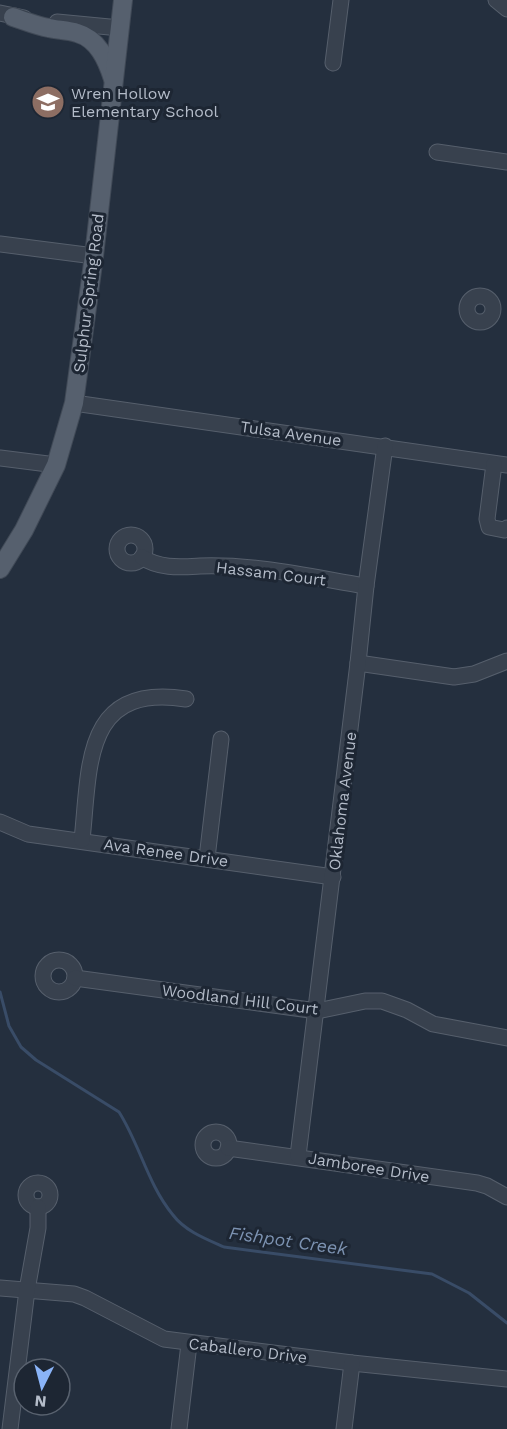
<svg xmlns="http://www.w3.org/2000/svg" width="507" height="1429" font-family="'Work Sans',sans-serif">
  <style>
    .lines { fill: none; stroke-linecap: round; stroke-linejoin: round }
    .stream { stroke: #394c67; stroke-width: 3 }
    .minor-casing { stroke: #565f6c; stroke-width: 17 }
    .major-casing { stroke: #414a57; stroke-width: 20 }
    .minor { stroke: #38414e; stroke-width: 15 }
    .major { stroke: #56606e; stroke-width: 18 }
    .labels { text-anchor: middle; stroke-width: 6; stroke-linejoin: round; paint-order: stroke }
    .poi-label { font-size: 16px; fill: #b4bcc9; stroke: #1d2633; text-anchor: start }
    .street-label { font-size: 16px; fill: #b4bcc9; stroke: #1d2633 }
    .water-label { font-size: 18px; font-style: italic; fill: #7c92b1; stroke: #1d2633 }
  </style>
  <rect width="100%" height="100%" fill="#242f3e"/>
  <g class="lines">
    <path class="stream" d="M0,992L9,1026L21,1047L36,1060L119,1112C140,1145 148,1185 173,1215C185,1231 206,1239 224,1247L432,1274L469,1293L507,1323"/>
    <g class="minor-casing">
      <g id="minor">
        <path d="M496,0L507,9"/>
        <path d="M0,13L24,18"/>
        <path d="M57,22L120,28"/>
        <path d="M333,63L341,0"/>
        <path d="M437,152L507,162"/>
        <path d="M0,244L94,256"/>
        <circle cx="480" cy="309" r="13"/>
        <path d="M74,403L507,465"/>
        <path d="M0,458L56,465"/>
        <path d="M494,464L487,519L489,527L504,530L507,528"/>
        <circle cx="131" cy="549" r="14"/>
        <path d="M142,557C159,569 181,567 200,566C256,564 311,577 366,586"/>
        <path d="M358,663L454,677L474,674L507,661"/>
        <path d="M0,822L28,834L333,877"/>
        <path d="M82,840C90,766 83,683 186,699"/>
        <path d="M207,858L221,739"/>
        <circle cx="59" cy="976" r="16"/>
        <path d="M75,978L317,1011L365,1001H382L407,1010L433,1024L507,1038"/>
        <circle cx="216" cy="1145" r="13"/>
        <path d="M228,1148L477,1183L487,1186L507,1197"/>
        <path d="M298,1156L358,663L366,586L385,446"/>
        <circle cx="38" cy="1195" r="12"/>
        <path d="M0,1288L74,1294L85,1298L164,1339L352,1363L507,1379"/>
        <path d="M10,1429L27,1290L38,1228V1207"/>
        <path d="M179,1429L189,1344"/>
        <path d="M344,1429L352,1363"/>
      </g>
    </g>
    <g class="major-casing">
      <g id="major">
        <path d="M13,17C25,21 37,26 49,28C58,30 68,30 77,33C98,39 107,60 113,79"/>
        <path d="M0,569L24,530L56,465L74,403L94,256L123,0"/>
      </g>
    </g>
    <use href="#minor" class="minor"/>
    <use href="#major" class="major"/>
  </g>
  <defs>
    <g id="school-disc" transform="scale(1.725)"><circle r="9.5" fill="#8d6e63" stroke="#1d2633"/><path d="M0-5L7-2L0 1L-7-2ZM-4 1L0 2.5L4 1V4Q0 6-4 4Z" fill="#fff"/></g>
  </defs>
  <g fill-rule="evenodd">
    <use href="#school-disc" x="48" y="102"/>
  </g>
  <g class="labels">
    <g class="poi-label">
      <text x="71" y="99">Wren Hollow<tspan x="71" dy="18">Elementary School</tspan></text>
    </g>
    <g class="street-label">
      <text transform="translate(88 293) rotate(-83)" y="6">Sulphur Spring Road</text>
      <text transform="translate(291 433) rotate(8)" y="6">Tulsa Avenue</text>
      <text transform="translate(271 573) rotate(7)" y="6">Hassam Court</text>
      <text transform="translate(342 801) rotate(-83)" y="6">Oklahoma Avenue</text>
      <text transform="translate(166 852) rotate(8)" y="6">Ava Renee Drive</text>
      <text transform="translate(240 999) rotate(7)" y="6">Woodland Hill Court</text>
      <text transform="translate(369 1167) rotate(9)" y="6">Jamboree Drive</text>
      <text transform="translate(248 1350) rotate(7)" y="6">Caballero Drive</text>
    </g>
    <g class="water-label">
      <text transform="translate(288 1241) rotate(8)" y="6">Fishpot Creek</text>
    </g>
  </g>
  <g transform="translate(42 1387) rotate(186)"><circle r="28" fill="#1d2633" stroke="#59626f" stroke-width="1.5"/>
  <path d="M0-4.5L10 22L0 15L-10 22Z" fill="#8ab4f8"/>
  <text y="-9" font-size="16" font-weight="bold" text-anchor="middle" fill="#b4bcc9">N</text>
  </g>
</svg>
